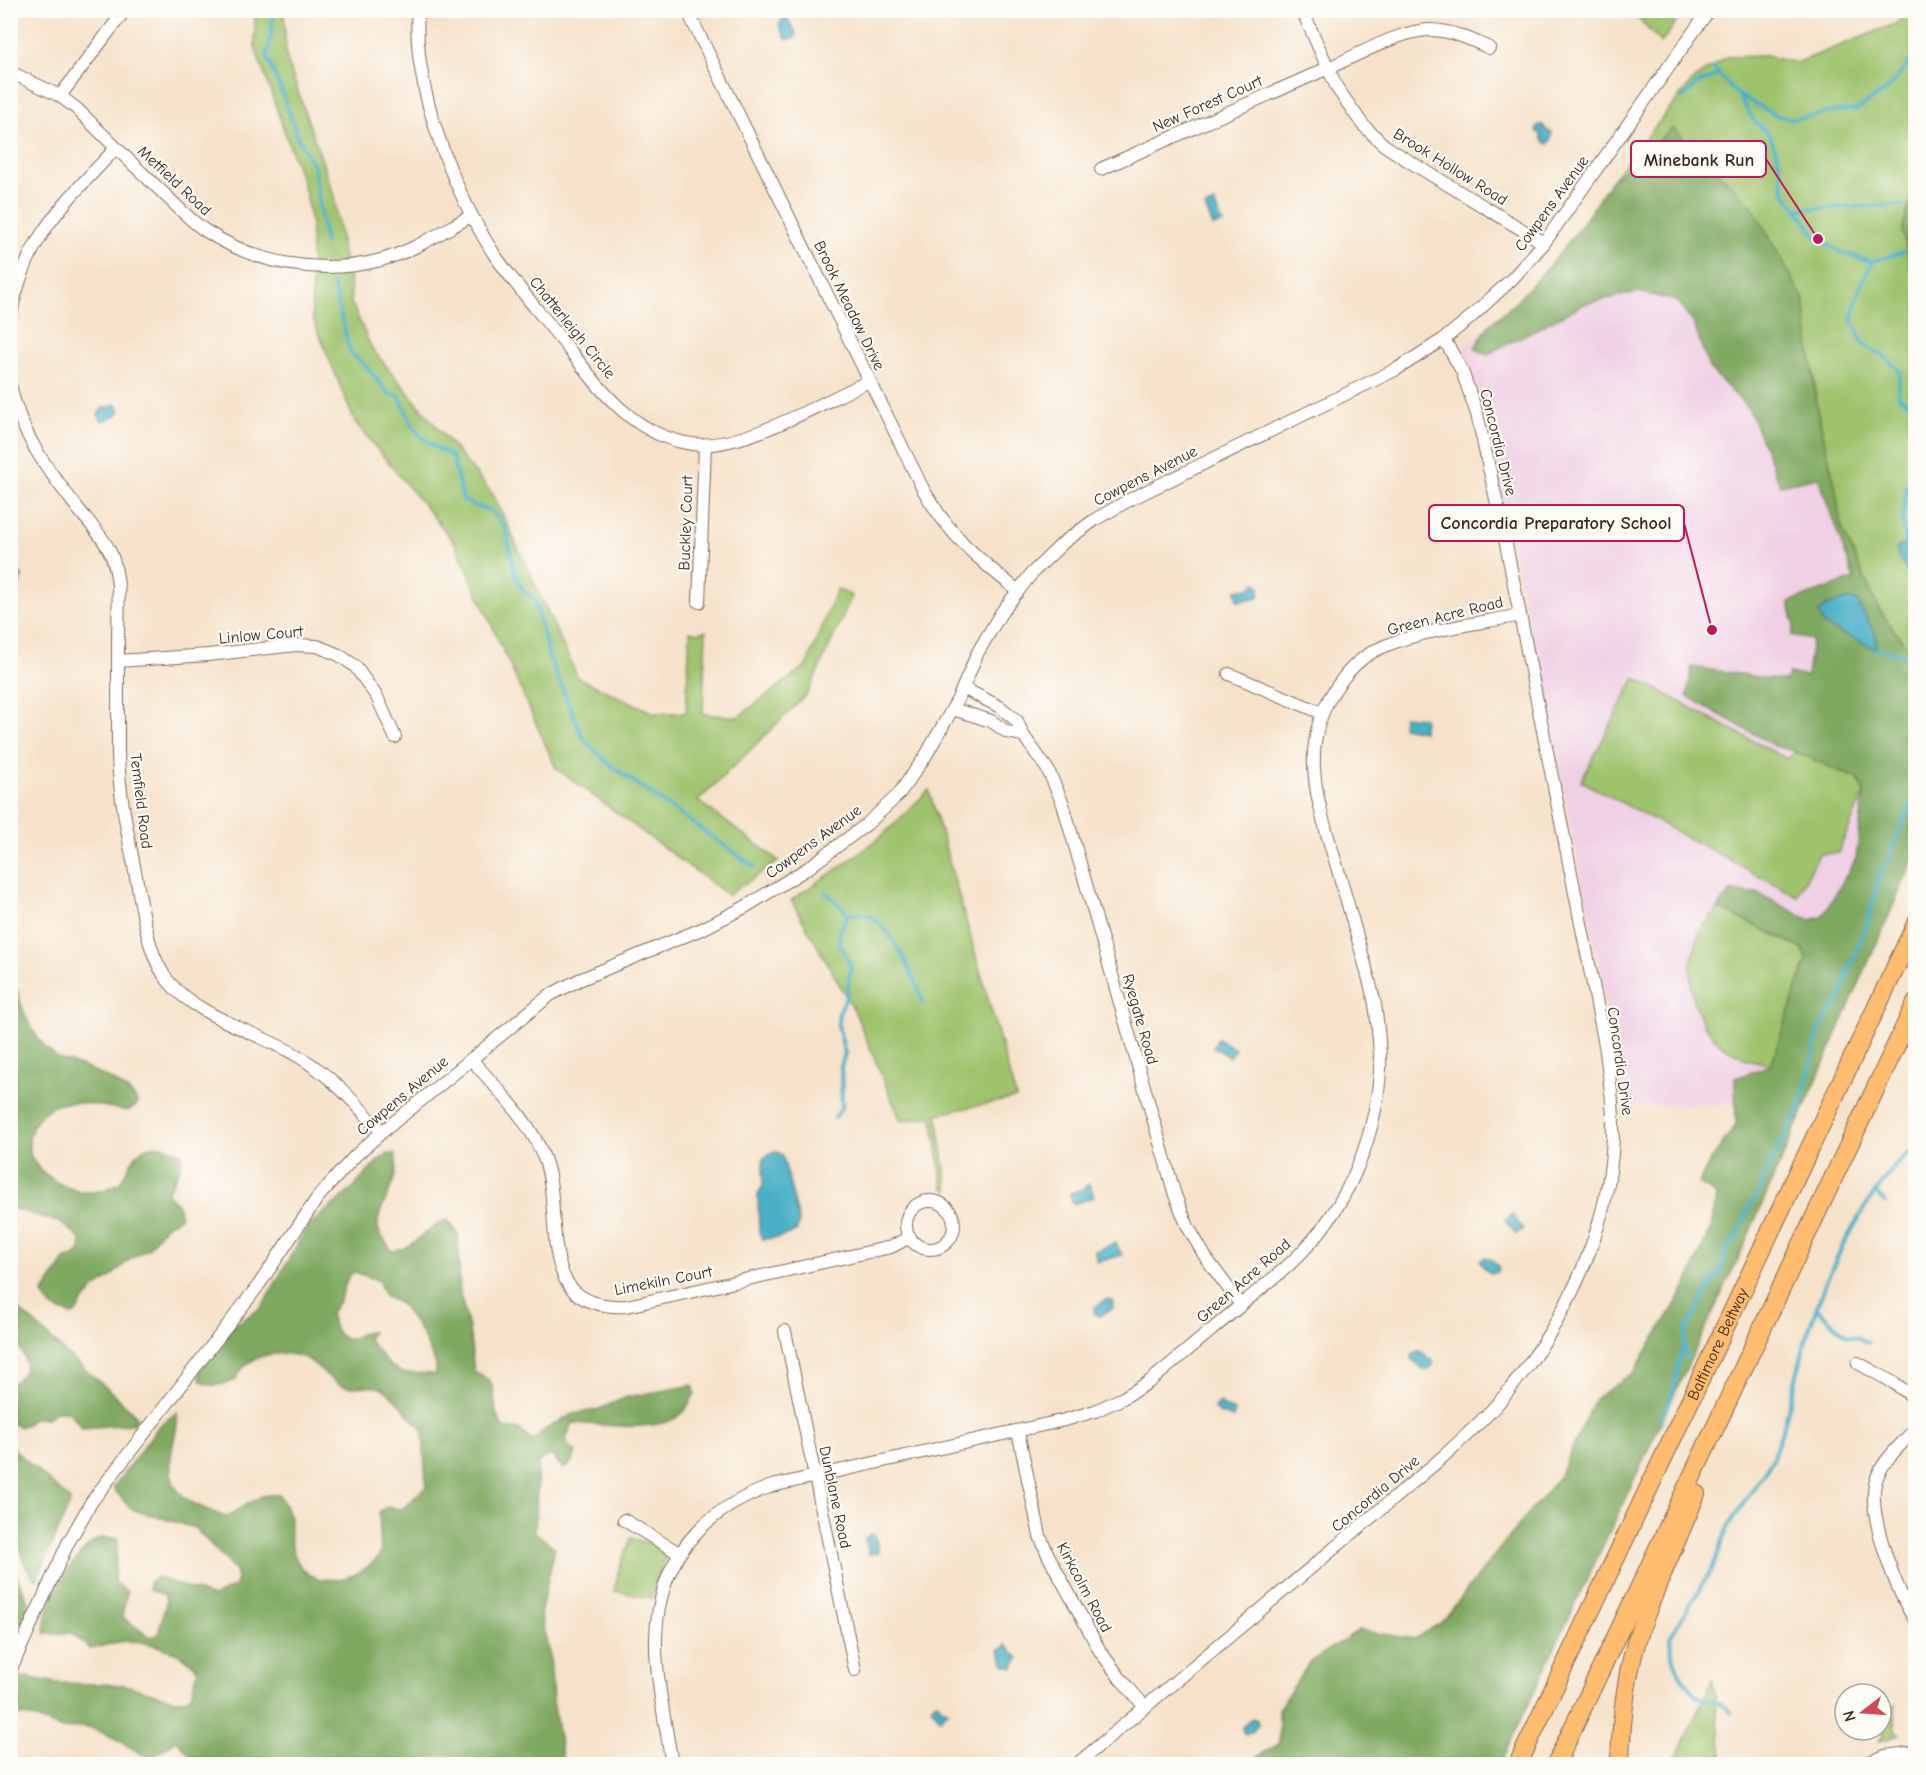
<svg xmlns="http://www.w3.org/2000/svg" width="1926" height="1775" font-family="'Comic Neue',sans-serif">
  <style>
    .built { fill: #f0d0e4 }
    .green { fill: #9fc36d; stroke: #6d7646; stroke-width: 1.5 }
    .forest { fill: #7fa960; stroke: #5d6a3f; stroke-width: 1.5; fill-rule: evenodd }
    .water { fill: #47afc6; stroke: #416c72; stroke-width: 1.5 }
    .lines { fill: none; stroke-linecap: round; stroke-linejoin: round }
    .stream { stroke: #47afc6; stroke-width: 4 }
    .minor-casing { stroke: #7c6a5a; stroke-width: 14 }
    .highway-casing { stroke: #7c6a5a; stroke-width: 20 }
    .minor { stroke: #fff; stroke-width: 12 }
    .highway { stroke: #febc70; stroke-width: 18 }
    .labels { text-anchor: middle; stroke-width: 4.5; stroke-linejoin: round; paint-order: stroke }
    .street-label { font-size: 16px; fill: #3b2a1e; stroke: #fdfcf7 }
    .leader { fill: none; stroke: #c2185b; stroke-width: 2 }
    .callout-dot { fill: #c2185b; stroke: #fdfcf7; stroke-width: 2 }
    .callout { fill: #fdfcf7; stroke: #c2185b; stroke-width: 2 }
    .callout-label { font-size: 18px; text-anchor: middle; font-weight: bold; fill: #3b2a1e }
  </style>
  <rect width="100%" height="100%" fill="#fdfcf7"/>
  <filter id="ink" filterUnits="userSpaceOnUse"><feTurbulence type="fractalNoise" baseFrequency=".0167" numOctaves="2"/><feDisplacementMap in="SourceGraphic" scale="12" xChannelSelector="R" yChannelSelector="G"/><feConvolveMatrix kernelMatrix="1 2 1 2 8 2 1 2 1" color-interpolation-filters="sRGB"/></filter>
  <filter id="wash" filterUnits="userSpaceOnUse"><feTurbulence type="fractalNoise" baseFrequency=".008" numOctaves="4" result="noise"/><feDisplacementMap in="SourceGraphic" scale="24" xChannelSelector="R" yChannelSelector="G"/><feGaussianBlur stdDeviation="1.35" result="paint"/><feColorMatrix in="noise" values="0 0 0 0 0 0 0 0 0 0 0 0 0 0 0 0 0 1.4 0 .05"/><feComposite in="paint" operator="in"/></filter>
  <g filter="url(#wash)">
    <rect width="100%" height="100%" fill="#f6e2ca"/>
    <path class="built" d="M1610,182L1835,485L1915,663L1916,745L1857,924L1752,1103L1623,1106L1610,1019L1483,403L1462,349L1517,301L1556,259L1582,225Z"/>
    <g class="green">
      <path d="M255,11H284L286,57L334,196L343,254L350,281L351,302L372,349L494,496L578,678L654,713H686L690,631L697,633L706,631L703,714L738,717L806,666L837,589L852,596L808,693L698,801L779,861L728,895L556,768L455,543L355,422L312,317L311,225L306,193L255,47Z"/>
      <path d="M1627,11H1684L1661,43L1636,16Z"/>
      <path d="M1910,11H1915V185L1902,231L1916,286L1915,663L1911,653L1878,608L1841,526L1835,485L1817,409L1814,374L1752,206L1716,172L1610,182L1694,79L1727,57L1767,56L1796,63L1895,24Z"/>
      <path d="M1635,678L1787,759L1796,752L1858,779L1864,793L1838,853L1819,854L1797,896L1581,781Z"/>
      <path d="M929,790L1016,1098L937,1114L948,1191L943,1188L932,1116L901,1121L854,1010L791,900L843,865L882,836Z"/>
      <path d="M1719,908L1802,949L1807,959L1771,1065L1744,1058L1721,1045L1704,1025L1693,1000L1690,966L1700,930Z"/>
      <path d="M631,1538L658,1546L665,1557L651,1598L614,1591L619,1569Z"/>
      <path d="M1713,1679L1723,1764H1673Z"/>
      <path d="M1895,1705V1730L1901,1735L1879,1741L1884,1734L1883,1708Z"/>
    </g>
    <g class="forest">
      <path d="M1673,128L1752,206L1804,300L1817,409L1835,485L1841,526L1878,608L1911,653L1915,663V856L1737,1261L1500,1764H1244L1279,1744V1708L1310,1662L1359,1630L1414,1639L1442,1622L1512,1533L1559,1477L1595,1399L1634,1372L1686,1287L1712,1224L1716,1195L1699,1183L1710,1161L1736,1125L1735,1078L1771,1065L1807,959L1802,948L1719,908L1722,901L1731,892L1757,893L1810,920L1822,917L1856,859L1864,793L1858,779L1796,752L1775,746L1687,696L1692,667L1786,681L1788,674L1807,676L1812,640L1792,636L1794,625L1789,602L1854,579L1818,477L1780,485L1749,409L1709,368L1693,322L1677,301L1638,292L1584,304L1486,355L1475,348L1489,325L1517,301L1556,258L1582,225L1610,182Z"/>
      <path d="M1915,185V286L1902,231Z"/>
      <path d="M11,570L23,575L16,591L11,596Z"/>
      <path d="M10,968C20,1001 27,1035 56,1057C63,1061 70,1063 78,1065C95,1071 127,1085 137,1101V1105L128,1111C106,1108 82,1099 60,1104C36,1109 20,1141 34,1162C46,1179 73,1194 94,1192C103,1191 112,1187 120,1183C136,1152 144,1134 181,1153V1166L168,1191L170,1197L178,1205L181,1217L167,1225L161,1231L148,1249L130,1259L112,1276L95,1288L84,1300L76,1313L72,1315C60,1311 45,1306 43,1293L65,1260L77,1254L80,1250L81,1240L62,1223L11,1208Z"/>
      <path d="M387,1154H395C403,1183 371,1212 379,1231C382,1238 388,1245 392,1251C413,1250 427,1226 448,1220L458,1234L460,1294L469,1328L474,1371L489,1380L493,1388L496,1413L503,1428L520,1430L532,1441L544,1430L573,1414L597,1410L627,1397L693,1385L695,1393C691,1401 686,1411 679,1416C656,1433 600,1424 572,1423L566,1440L569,1447L576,1452C573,1460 571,1465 563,1469L553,1456L544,1457L538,1463L535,1532L555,1548L540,1614L550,1656L553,1700L563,1764H197L177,1740L150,1759C131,1748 104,1729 82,1727C75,1726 67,1731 60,1728C45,1723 26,1712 11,1716L10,1681L15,1675L57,1683L125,1685L175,1700H184L191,1695L198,1671C189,1654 150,1642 132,1641C119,1640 103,1646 90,1649L72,1633L46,1634C39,1609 75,1550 99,1539C104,1537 112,1538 118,1538L114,1581L127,1592L122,1617L150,1637L158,1635L166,1603L165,1595L149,1590V1582L156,1577L213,1597L235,1586L237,1578L235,1570L195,1528L131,1509L113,1488L158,1427L177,1412C179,1423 175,1433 173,1444C162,1494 186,1502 226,1517L262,1496L279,1494C282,1501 287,1508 289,1515C291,1520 289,1527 290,1533C293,1567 308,1585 344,1578C358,1575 373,1565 381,1553L379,1512L386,1507L402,1509L426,1487L423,1430C409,1418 401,1402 385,1390C371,1381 353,1391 340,1385C328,1379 319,1365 307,1359C282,1348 246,1353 236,1380C223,1385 212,1389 200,1380L199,1371L209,1361L233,1326L261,1308L307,1227L351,1190L380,1159ZM354,1272L378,1280L385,1296L402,1305L422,1334L436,1365V1374L402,1373L388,1364L368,1339L372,1332L363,1333L348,1340C335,1335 334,1326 330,1314L340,1300L348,1277Z"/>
      <path d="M10,1305C32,1318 48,1337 67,1354C90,1375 116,1394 137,1417L136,1422L132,1424L82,1428L70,1413L59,1410L47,1418H34L27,1424L19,1427L11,1423V1384C41,1364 17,1351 11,1329C9,1322 10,1312 10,1305Z"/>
      <path d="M10,1446L69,1499L70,1503L37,1580C15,1563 19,1525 16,1501C16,1495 11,1489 10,1483C9,1471 10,1458 10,1446Z"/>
      <path d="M11,1564L29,1604L28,1615L19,1625L11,1624Z"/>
    </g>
    <g class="water">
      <path d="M787,18L796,33L795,38L786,39L779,25L783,19Z"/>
      <path d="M1538,125H1543L1546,130L1552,133L1551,140L1548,144L1542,140L1541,134L1537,132L1536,130Z"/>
      <path d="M1214,203L1223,223L1213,226L1205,207Z"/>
      <path d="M116,404L120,410L116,416L102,421L98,415L102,408L110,407Z"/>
      <path d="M1915,543H1916L1915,587L1898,555L1896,548L1906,544Z"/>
      <path d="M1256,583L1260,586L1259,597L1238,601L1236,590L1249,588Z"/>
      <path d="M1850,599L1856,600L1876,635V649L1824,625L1819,613L1826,606Z"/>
      <path d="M1403,716L1424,718L1423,731L1402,727Z"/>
      <path d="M1218,1039L1235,1049L1230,1057L1213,1047Z"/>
      <path d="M778,1152L783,1157L799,1221L797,1230C786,1237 775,1238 762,1239L759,1232L758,1194L763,1186V1159L770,1153Z"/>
      <path d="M1090,1184L1094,1197L1073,1204L1070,1193L1086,1188V1186Z"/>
      <path d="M1512,1214L1523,1229L1516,1234L1505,1220Z"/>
      <path d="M1116,1243L1122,1255L1098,1262L1095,1251Z"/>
      <path d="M1485,1257C1491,1258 1495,1262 1499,1268L1497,1272L1490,1273L1481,1264L1480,1261Z"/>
      <path d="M1107,1299L1113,1301V1308L1100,1316L1094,1314L1095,1307Z"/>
      <path d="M1417,1351H1421L1432,1361L1433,1365L1428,1370H1424L1413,1361L1412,1356Z"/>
      <path d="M1220,1402L1224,1407L1235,1411L1233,1418L1218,1413L1214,1408Z"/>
      <path d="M871,1534L875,1536L879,1552L873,1554H869L865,1538Z"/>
      <path d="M1006,1645L1019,1658L1013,1668L1005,1665L999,1651Z"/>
      <path d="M937,1701L941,1707L949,1711L940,1719L931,1707Z"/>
      <path d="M1252,1718L1257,1720L1258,1725L1251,1733L1245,1734L1243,1731V1727Z"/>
    </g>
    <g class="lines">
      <g class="stream">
        <path d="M272,10L273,20L267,57L282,92L298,138L314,166L325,244"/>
        <path d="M1713,68L1738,95L1755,122L1769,134L1778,156L1784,191L1818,239L1843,253L1872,262L1860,287L1852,319L1863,344L1886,358L1900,371L1898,396L1916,408"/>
        <path d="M1739,95L1777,116L1794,119L1837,111L1856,110L1888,89L1916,54"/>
        <path d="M1683,98L1697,84L1718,75"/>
        <path d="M1798,209L1903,205"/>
        <path d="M1872,262L1903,252"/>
        <path d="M333,284L350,352L365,365L390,395H398C405,405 407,417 413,426C423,441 437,449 452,456L463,500C467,502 471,505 476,506C480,508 485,508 489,510C521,529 501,580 534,599L549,657L584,740L610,765L755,867"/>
        <path d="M1906,548L1903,518L1906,487L1916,474"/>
        <path d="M1876,649L1916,657"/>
        <path d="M825,892L843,908L847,916L839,933L840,945L847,957L851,968L846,998L839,1013L838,1025L845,1054L841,1066L842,1106L835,1118"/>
        <path d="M847,916C855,914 862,912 870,916C893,930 915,977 923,1003"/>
        <path d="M1875,1192L1885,1202"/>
        <path d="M1816,1308L1847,1336L1858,1338L1868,1343"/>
        <path d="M1686,1357L1684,1342L1686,1330L1708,1289L1722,1269L1727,1247L1736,1239L1750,1204L1759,1193L1764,1178L1801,1105L1820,1027L1841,997L1848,971L1868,922L1881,869L1889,860L1897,835L1912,803L1916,786"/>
        <path d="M1661,1421L1672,1394L1679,1359L1684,1346"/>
        <path d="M1732,1713C1721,1701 1713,1699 1697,1697C1682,1682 1670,1658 1670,1637L1713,1567L1728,1527L1772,1460L1784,1425L1808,1332L1827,1279L1842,1247L1865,1207L1893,1168L1916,1146"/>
      </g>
    </g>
  </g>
  <g filter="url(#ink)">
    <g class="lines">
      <g class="minor-casing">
        <g id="minor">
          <path d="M418,10C412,87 453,190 494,254C515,285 541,314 564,343C599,387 631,435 692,444C741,451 823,402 869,381"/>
          <path d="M687,10L923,489C948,534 977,558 1017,590"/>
          <path d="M1302,10L1337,88L1363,125L1384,145L1407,160L1544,243"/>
          <path d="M10,72L60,96L77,109C104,136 131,163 159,189C174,203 189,220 206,231C256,264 319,275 377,261C411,253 441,232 471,216"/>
          <path d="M60,96L125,10"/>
          <path d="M1101,169C1179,134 1257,99 1335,65C1362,53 1400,31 1429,30C1451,30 1470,39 1489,48"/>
          <path d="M10,318C25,237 63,205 116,148"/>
          <path d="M10,385C21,436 48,470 79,510C92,526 109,543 114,563C121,588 118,615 118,640C118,678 118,716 118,753C119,800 131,847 139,893C145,923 149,957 169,982C196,1016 261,1034 298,1056C332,1076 356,1104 382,1132"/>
          <path d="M699,602L705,445"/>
          <path d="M118,661L208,655L296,645L317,646L339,655L355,666L377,697L395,737"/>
          <path d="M1229,674L1322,713"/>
          <path d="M963,688L1000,707L1017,721L1023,735L1048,770L1063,804L1175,1195L1188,1227L1206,1258L1241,1305"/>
          <path d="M953,709L991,721L1007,732L1023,735"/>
          <path d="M471,1059C497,1089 530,1120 544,1158C566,1214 530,1312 627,1306L891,1247L910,1237"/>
          <circle cx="930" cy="1225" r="24"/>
          <path d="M785,1331L855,1670"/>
          <path d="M1858,1363L1894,1383L1916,1399"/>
          <path d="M1916,1428C1902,1444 1879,1463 1875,1484C1868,1516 1897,1595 1916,1621"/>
          <path d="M1018,1432L1040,1536L1048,1555L1100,1651L1120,1678L1145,1707"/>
          <path d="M624,1520L679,1553"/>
          <path d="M10,1671L68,1543L92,1501L258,1286L318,1197L356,1155L382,1132L550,995L579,980L704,928L745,907L808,868L867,824L898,795L925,757L958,699L978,652L1001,613L1032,573L1064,542L1096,519L1131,499L1397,369L1444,339L1471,317L1512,279L1544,243L1709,10"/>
          <path d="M672,1764C666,1726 655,1676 656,1638C658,1560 701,1511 772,1486L1065,1420L1095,1411L1123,1398L1149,1382C1180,1357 1210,1331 1240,1306C1258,1290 1278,1276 1295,1259C1346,1210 1375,1142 1380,1072C1381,1050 1378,1027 1375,1004C1365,961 1352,919 1340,877C1321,811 1293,747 1338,685C1347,672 1359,659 1374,651C1412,631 1476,624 1520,615"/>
          <path d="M1077,1764L1437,1462C1459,1442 1481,1423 1500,1401C1562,1329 1610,1233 1613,1136C1614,1105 1609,1075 1605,1045L1506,544L1477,414L1462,371L1444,339"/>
          <path d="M1864,1764L1885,1756L1916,1752"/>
        </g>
      </g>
      <g class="highway-casing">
        <g id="highway">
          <path id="s1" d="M1518,1764L1916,924"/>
          <path d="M1556,1764L1916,1003"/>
          <path d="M1620,1764C1621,1719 1626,1671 1641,1627C1657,1582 1678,1539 1696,1494"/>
        </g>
      </g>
      <use href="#minor" class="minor"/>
      <use href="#highway" class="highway"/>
    </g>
  </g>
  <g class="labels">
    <g class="street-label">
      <text transform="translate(1207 103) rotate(-24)" y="6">New Forest Court</text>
      <text transform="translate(1451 166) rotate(32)" y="6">Brook Hollow Road</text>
      <text transform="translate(175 180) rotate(43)" y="6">Metfield Road</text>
      <text transform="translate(1551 203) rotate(-54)" y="6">Cowpens Avenue</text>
      <text transform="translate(850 305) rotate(64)" y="6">Brook Meadow Drive</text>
      <text transform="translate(573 327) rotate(51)" y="6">Chatterleigh Circle</text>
      <text transform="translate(1499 442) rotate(76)" y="6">Concordia Drive</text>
      <text transform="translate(1145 475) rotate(-27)" y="6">Cowpens Avenue</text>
      <text transform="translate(685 523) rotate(-88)" y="6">Buckley Court</text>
      <text transform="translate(1445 615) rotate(-14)" y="6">Green Acre Road</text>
      <text transform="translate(261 634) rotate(-5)" y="6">Linlow Court</text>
      <text transform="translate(142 801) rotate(83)" y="6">Temfield Road</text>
      <text transform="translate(813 841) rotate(-36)" y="6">Cowpens Avenue</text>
      <text transform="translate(1141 1019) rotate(74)" y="6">Ryegate Road</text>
      <text transform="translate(1621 1061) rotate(82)" y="6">Concordia Drive</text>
      <text transform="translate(402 1095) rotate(-40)" y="6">Cowpens Avenue</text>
      <text transform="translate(663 1280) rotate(-11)" y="6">Limekiln Court</text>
      <text transform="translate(1243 1280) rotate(-41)" y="6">Green Acre Road</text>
      <text dy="6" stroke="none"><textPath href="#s1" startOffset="465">Baltimore Beltway</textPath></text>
      <text transform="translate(1375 1493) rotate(-40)" y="6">Concordia Drive</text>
      <text transform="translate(836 1497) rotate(78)" y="6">Dunblane Road</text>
      <text transform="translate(1085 1587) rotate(62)" y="6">Kirkcolm Road</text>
    </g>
  </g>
  <path class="leader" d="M1818 239L1766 159M1712 630L1684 523"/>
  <g class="callout-dot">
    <circle cx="1818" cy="239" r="6"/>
    <circle cx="1712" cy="630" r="6"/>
  </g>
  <g class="callout">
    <rect x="1631" y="141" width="135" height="36" rx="6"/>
    <rect x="1429" y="505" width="255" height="36" rx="6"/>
  </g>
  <g class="callout-label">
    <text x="1699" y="166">Minebank Run</text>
    <text x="1556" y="529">Concordia Preparatory School</text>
  </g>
  <rect width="1926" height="1775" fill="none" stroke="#fdfcf7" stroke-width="36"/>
  <g transform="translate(1863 1712) rotate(253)"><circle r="28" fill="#fdfcf7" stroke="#afa8a0" stroke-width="1.5"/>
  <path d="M0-4.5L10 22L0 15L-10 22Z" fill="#d1495b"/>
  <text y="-9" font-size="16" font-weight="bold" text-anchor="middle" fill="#3b2a1e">N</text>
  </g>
</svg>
